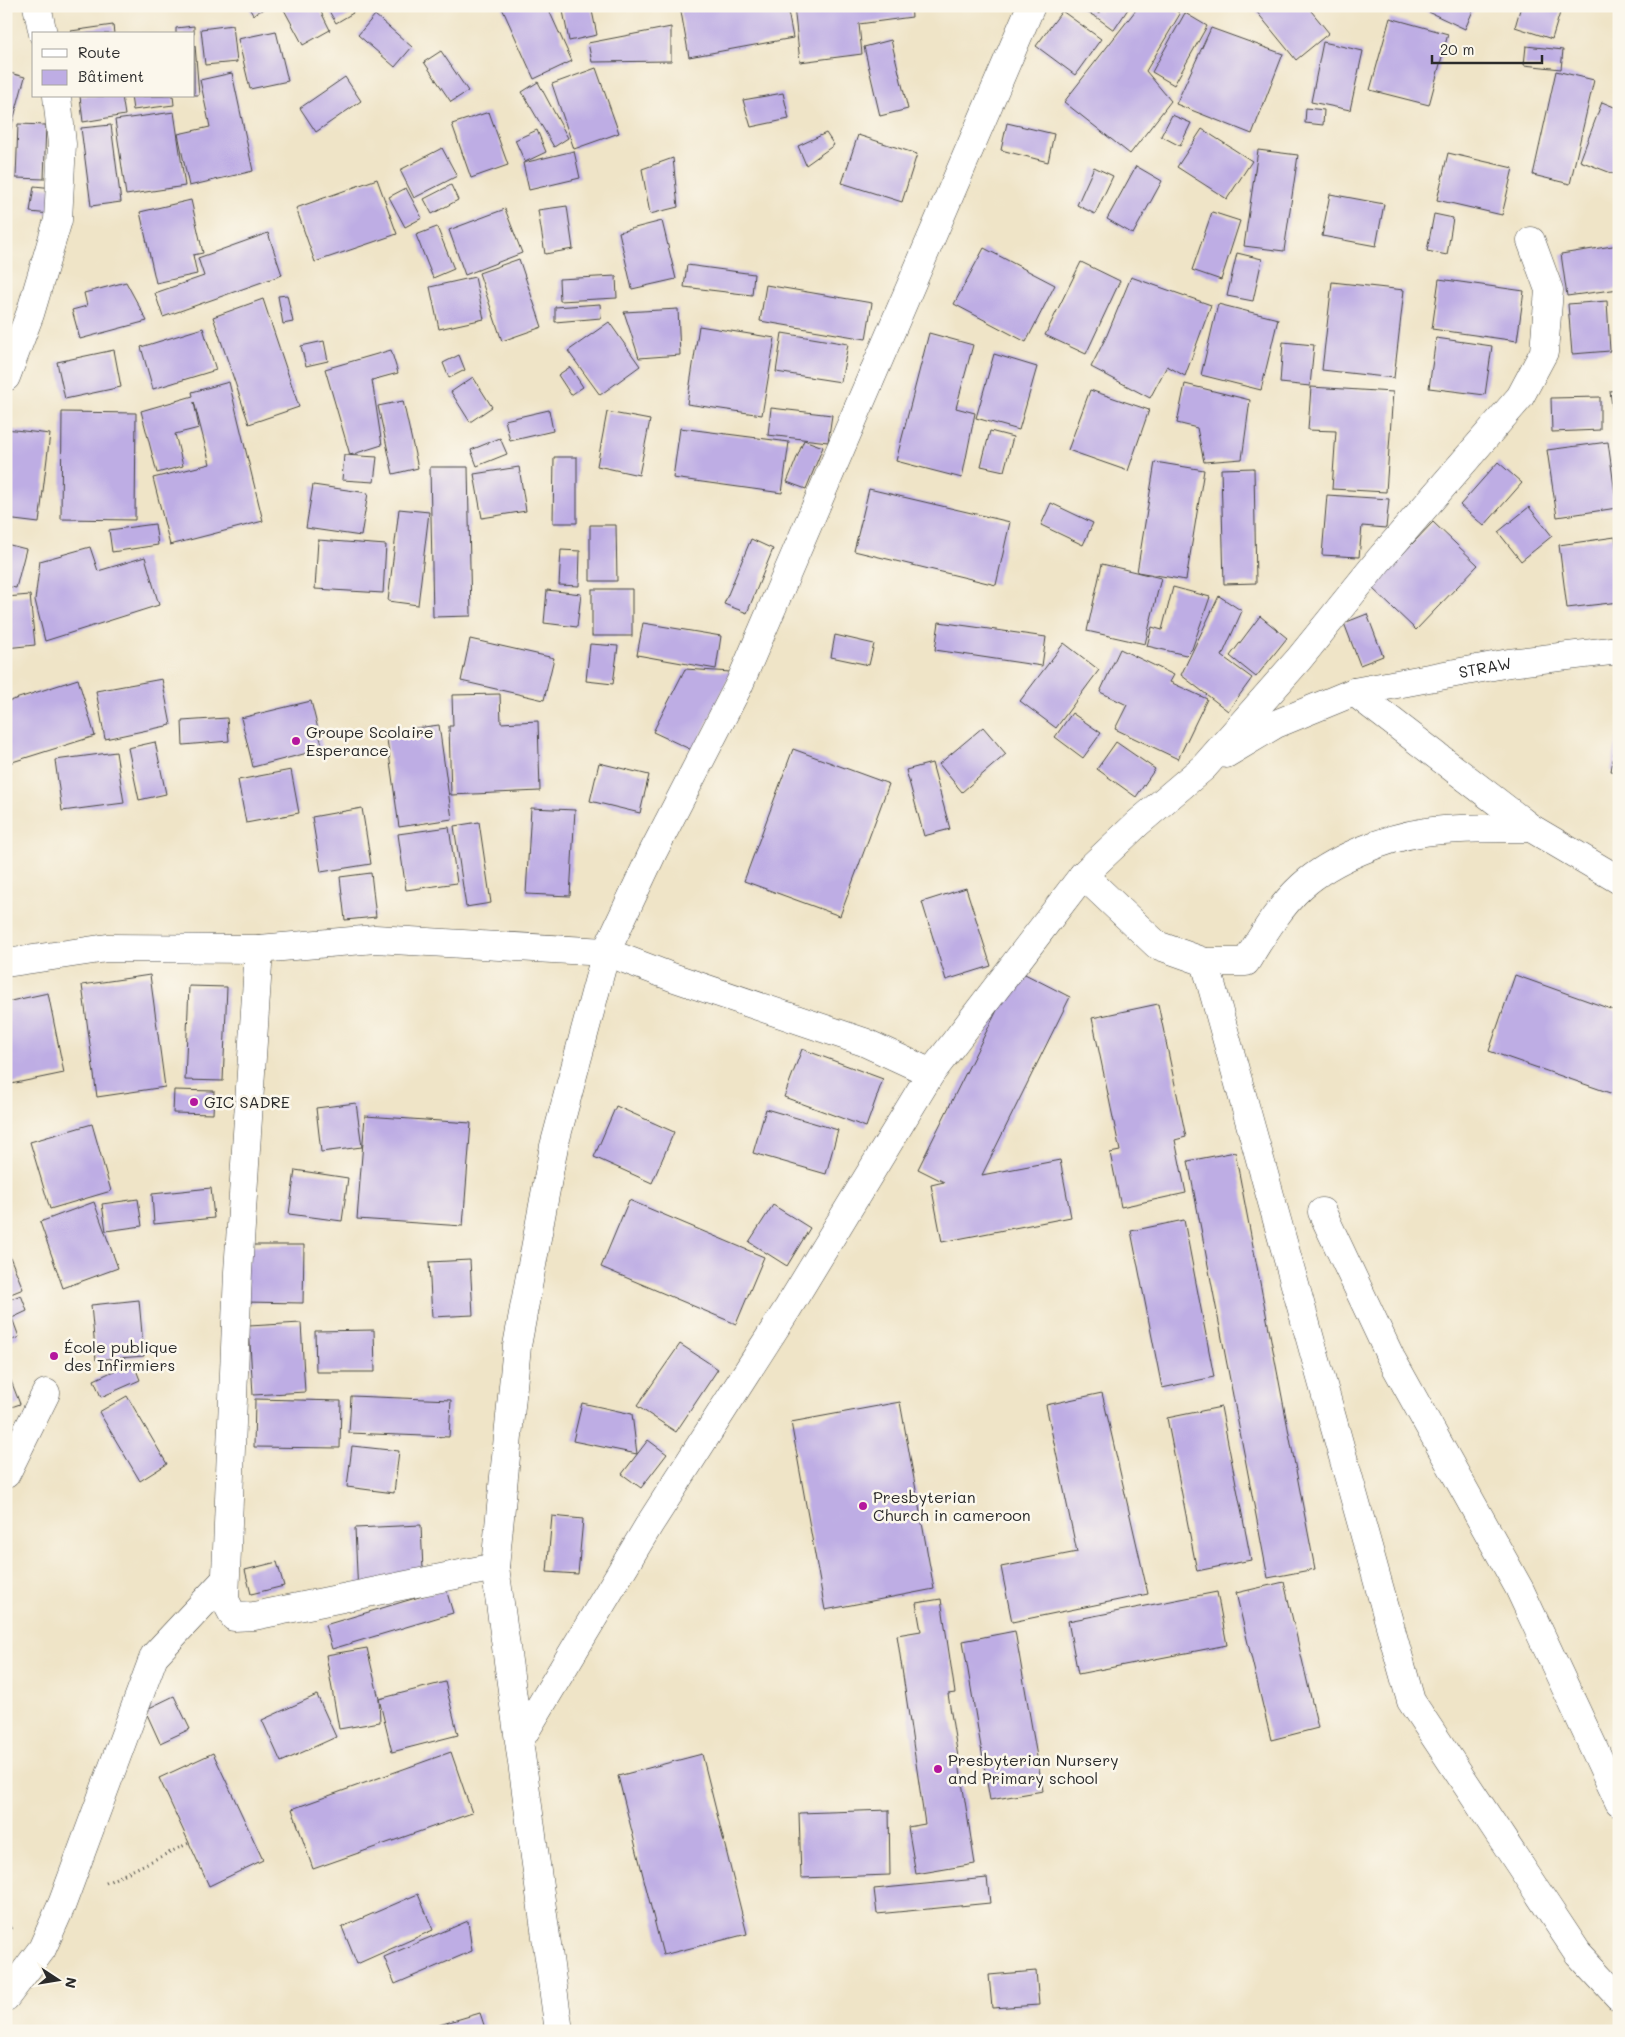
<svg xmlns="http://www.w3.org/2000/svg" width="1625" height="2037" font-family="Mali,sans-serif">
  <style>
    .building { fill: #beade4 }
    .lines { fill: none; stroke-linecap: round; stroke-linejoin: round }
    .minor-casing { stroke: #484742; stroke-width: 29 }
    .path { stroke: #484742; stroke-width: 3; stroke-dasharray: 1 4; stroke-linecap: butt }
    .minor { stroke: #fff; stroke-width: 28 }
    .poi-dot { fill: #b5179e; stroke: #fbf7ec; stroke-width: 2 }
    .labels { text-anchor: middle; stroke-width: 5; stroke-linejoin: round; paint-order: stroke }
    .street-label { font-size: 16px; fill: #2b2b2b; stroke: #fbf7ec }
    .poi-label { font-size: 16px; fill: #2b2b2b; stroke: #fbf7ec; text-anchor: start }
  </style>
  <rect width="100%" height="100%" fill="#fbf7ec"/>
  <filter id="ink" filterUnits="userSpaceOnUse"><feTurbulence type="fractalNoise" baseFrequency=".02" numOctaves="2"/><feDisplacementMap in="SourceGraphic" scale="10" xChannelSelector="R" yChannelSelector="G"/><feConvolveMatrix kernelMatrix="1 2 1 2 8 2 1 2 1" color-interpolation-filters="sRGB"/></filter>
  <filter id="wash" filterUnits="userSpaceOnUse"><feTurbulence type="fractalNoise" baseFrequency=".0096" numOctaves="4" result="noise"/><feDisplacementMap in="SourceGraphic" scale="20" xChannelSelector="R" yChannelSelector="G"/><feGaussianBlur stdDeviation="1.12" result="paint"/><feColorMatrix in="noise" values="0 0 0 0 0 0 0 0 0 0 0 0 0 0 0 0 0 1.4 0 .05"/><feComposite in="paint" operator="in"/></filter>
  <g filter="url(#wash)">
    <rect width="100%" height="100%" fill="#efe4c7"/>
    <g id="blocks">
      <g class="building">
        <path d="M248,6H269L253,15Z"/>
        <path d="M282,6H318L330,30L303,45Z"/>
        <path d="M326,6H350L353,13L336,23Z"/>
        <path d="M505,6H547L572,61L534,79L502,8Z"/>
        <path d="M562,6H591L597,35L569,41Z"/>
        <path d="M680,6H787L793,38L689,57Z"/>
        <path d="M794,6H911L912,17L859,24L862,54L800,62Z"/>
        <path d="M1075,6H1101L1098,14L1103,6H1130L1114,30L1096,17Z"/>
        <path d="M1139,6H1171L1180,14L1146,71L1171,101L1130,154L1064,102Z"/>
        <path d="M1252,6H1307L1329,33L1296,60Z"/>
        <path d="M1416,6H1475L1465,29Z"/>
        <path d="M1521,6H1562L1552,39L1515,27Z"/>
        <path d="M1062,11L1101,39L1075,75L1036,46Z"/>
        <path d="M1185,13L1207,26L1174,85L1152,72Z"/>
        <path d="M375,15L412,47L395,67L358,35Z"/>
        <path d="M1390,18L1448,34L1429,105L1370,90Z"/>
        <path d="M113,25L114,34H72L71,31Z"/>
        <path d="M233,25L237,62L205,65L201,29Z"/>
        <path d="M194,26V34H176V28Z"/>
        <path d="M671,27V61L592,62L588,43Z"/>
        <path d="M1211,28L1283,54L1252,134L1176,104Z"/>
        <path d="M276,31L288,81L250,89L238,39Z"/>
        <path d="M891,40L908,109L880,116L864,47Z"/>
        <path d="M1323,42L1363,51L1350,110L1311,102Z"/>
        <path d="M195,45L199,95H194V46Z"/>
        <path d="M1526,46L1563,50L1561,69L1524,65Z"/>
        <path d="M441,51L468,91L451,102L424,62Z"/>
        <path d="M596,68L619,133L574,149L552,84Z"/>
        <path d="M1556,71L1594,80L1570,184L1533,175Z"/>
        <path d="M6,72L25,77L7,143H6Z"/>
        <path d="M232,73L253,171L189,186L178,134L210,127L200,80Z"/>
        <path d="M345,77L361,101L316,132L300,108Z"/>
        <path d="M538,82L568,138L554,147L522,92Z"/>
        <path d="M783,93L789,119L751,127L743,100Z"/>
        <path d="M80,96H122L125,115L83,122Z"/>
        <path d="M131,96H173L174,105L133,110Z"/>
        <path d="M1602,102L1619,109V176L1580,161Z"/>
        <path d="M1306,108L1324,110L1323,125L1305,123Z"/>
        <path d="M174,112L185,186L126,195L115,120Z"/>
        <path d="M489,112L508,165L471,178L452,124Z"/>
        <path d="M1172,115L1191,123L1180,146L1161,136Z"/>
        <path d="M1007,123L1054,134L1048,162L1001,150Z"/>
        <path d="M18,124L46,125L44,179L16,178Z"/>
        <path d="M111,125L121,202L91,206L81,128Z"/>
        <path d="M1202,129L1252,161L1227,199L1177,167Z"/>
        <path d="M537,130L546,152L525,162L515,140Z"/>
        <path d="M826,133L834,145L806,165L798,146Z"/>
        <path d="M858,135L917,154L902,202L842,183Z"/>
        <path d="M442,148L457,176L414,198L400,170Z"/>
        <path d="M1258,150L1298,155L1284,251L1244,246Z"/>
        <path d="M574,151L580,178L529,190L523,163Z"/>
        <path d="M1448,153L1513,168L1502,215L1437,200Z"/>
        <path d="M673,158L678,207L650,214L642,169Z"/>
        <path d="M1136,166L1162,181L1133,234L1107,219Z"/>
        <path d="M1094,167L1113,176L1095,214L1077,205Z"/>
        <path d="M377,179L397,234L315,262L296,208Z"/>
        <path d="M451,185L458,200L432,214L424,199Z"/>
        <path d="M34,186L54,188L50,214L30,212Z"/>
        <path d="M406,188L422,218L405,227L389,197Z"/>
        <path d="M1330,194L1384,204L1376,246L1322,236Z"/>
        <path d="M191,200L203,253L193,255L197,274L156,283L140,212Z"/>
        <path d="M567,206L573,249L545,254L538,210Z"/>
        <path d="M505,209L522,253L465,275L449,230Z"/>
        <path d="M1212,212L1240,221L1221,280L1192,270Z"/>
        <path d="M1434,214L1453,218L1447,255L1427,251Z"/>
        <path d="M662,221L676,279L632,289L619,232Z"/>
        <path d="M437,227L454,269L433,278L416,235Z"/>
        <path d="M268,233L282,275L163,317L155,293L204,276L198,258Z"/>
        <path d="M1619,245V289L1567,296L1561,254Z"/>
        <path d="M984,248L1055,285L1026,342L954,304Z"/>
        <path d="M1237,253L1262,259L1253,301L1227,296Z"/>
        <path d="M519,259L542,327L502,341L479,273Z"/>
        <path d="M1081,262L1120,281L1086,354L1045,335Z"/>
        <path d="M687,265L754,274L752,295L684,287Z"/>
        <path d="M616,276L617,298L560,301L559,279Z"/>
        <path d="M475,277L484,319L439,329L430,287Z"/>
        <path d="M1131,277L1211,305L1185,376L1167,366L1150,398L1091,367L1107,335Z"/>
        <path d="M1439,279L1524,291L1517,341L1432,329Z"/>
        <path d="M126,282L147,321L80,339L72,310L87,306L84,293Z"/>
        <path d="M1332,282L1404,290L1394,378L1322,370Z"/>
        <path d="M766,285L872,303L866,339L760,321Z"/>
        <path d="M287,295L293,322L283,324L278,296Z"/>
        <path d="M263,299L299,407L249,424L213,317Z"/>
        <path d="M1607,301L1610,351L1572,354L1568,304Z"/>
        <path d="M600,304L601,318L555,322V307Z"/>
        <path d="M1218,304L1278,319L1261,390L1201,375Z"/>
        <path d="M678,309L680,355L639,358L624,312Z"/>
        <rect x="1616" y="313" width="3" height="51"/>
        <path d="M609,322L640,366L600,395L568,351Z"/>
        <path d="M699,326L775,338L762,415L687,404Z"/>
        <path d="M203,328L216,370L153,389L141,347Z"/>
        <path d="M782,333L848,344L841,382L776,372Z"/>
        <path d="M929,333L973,345L956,408L975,413L962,478L896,461Z"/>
        <path d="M1436,338L1492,346L1485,395L1429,388Z"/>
        <path d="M324,341L328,361L306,366L301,346Z"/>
        <path d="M1283,342L1314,345L1310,386L1280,383Z"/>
        <path d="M114,350L121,387L65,399L57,362Z"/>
        <path d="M391,350L398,373L372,380L382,445L350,455L325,369Z"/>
        <path d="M994,354L1037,367L1019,430L976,418Z"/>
        <path d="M459,355L465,370L449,378L443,363Z"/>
        <path d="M570,367L583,387L571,395L558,375Z"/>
        <path d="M473,377L492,407L470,422L451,392Z"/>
        <path d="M229,382L263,521L170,545L153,478L210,464L194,402L199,428L175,434L183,466L157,473L141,411L193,396L192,392Z"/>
        <path d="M1185,384L1250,400L1242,459L1204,462L1197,428L1177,423Z"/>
        <path d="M1311,387L1393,392L1386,492L1332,489L1336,431L1308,430Z"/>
        <path d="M1090,390L1149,410L1128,471L1068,450Z"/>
        <path d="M1619,390V448H1618L1610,391Z"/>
        <path d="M1600,397V430L1552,432L1551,398Z"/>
        <path d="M403,401L418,468L393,474L378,406Z"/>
        <path d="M771,408L832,415L828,442L768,435Z"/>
        <path d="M549,410L553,431L510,441L505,420Z"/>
        <path d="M62,412L136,413L135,520L61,519Z"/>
        <path d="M607,412L650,420L639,475L597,466Z"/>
        <path d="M680,428L789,442L782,493L673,478Z"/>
        <path d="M6,429L50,434L39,523L6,519Z"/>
        <path d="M990,431L1013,437L1004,471L981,466Z"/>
        <path d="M500,438L507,454L477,466L471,450Z"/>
        <path d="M804,440L823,447L806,489L787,482Z"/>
        <path d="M1608,442L1617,508L1557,517L1547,450Z"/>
        <path d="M344,455L377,457L374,482L342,480Z"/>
        <path d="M554,457H577V523H553Z"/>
        <path d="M1155,462L1204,470L1186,580L1137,572Z"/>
        <path d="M1498,462L1522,483L1484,526L1460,505Z"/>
        <path d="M430,467H468L471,616L433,617Z"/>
        <path d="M519,467L526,511L482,518L474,474Z"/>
        <path d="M1254,468L1256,583L1224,584L1221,469Z"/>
        <path d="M313,485L368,493L361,536L306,528Z"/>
        <path d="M869,489L1010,522L996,585L854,551Z"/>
        <path d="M1327,495L1389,499L1386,528L1362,526L1359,557L1322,555Z"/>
        <path d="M1051,503L1093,523L1083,545L1041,525Z"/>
        <path d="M1529,507L1552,536L1521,561L1498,532Z"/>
        <path d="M399,509L429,512L418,605L388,601Z"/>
        <path d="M1433,522L1478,565L1416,630L1371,587Z"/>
        <path d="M155,524L158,545L112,552L109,530Z"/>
        <path d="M590,525H616L617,581H590Z"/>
        <path d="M1615,537L1619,565V602L1567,608L1559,545Z"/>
        <path d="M751,539L773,549L747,613L724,604Z"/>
        <path d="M318,540L386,545L383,593L315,589Z"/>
        <path d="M6,544L26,549L16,588L6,586Z"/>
        <path d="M90,547L98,571L145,557L159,605L45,641L35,600L40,561Z"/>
        <path d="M561,550L580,551L579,586L559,585Z"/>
        <path d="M1102,564L1161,578L1145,644L1087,631Z"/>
        <path d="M1173,587L1210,597L1192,649L1186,655L1147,646L1152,627L1162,630Z"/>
        <rect x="592" y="589" width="40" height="47"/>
        <path d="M547,590L581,594L577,627L544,623Z"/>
        <path d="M30,595L35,645L6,648V597Z"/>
        <path d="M1219,596L1242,611L1222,656L1252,678L1228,711L1181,675Z"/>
        <path d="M1367,614L1383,656L1360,665L1344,623Z"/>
        <path d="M1260,616L1287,638L1256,677L1230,656Z"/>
        <path d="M939,622L1046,637L1042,666L935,650Z"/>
        <path d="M643,623L721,636L716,669L637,655Z"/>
        <path d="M835,635L874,644L869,665L831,657Z"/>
        <path d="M470,639L554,658L544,700L461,681Z"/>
        <path d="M1064,643L1099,670L1056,728L1020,701Z"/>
        <path d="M590,644L618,646L613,684L586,681Z"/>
        <path d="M1120,649L1174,675L1170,682L1207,699L1178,759L1115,729L1127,705L1100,692Z"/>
        <path d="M685,669L731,672L694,751L653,732Z"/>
        <path d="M78,679L95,736L6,764V702Z"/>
        <path d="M162,679L171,725L105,739L96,691Z"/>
        <path d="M500,694L501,723L538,721L540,791L451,795L449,726H453L452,695Z"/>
        <path d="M311,701L323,749L253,767L241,718Z"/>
        <path d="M1072,713L1101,733L1083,758L1055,737Z"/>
        <path d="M227,718L229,741L183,745L182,721Z"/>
        <path d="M439,725L452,819L399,827L386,732Z"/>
        <path d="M983,727L1006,754L962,792L939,764Z"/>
        <path d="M1618,733H1619V772L1611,771Z"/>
        <path d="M155,742L166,794L139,800L128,748Z"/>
        <path d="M1116,742L1155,769L1136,797L1097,769Z"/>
        <path d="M793,749L889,784L840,916L744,881Z"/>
        <path d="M116,752L124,803L62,811L55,760Z"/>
        <path d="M599,763L649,775L640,813L590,801Z"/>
        <path d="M932,763L950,829L924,836L906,770Z"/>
        <path d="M291,770L299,813L246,823L238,780Z"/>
        <path d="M362,808L371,864L321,872L312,817Z"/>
        <path d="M531,808L575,810L570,896L526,894Z"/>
        <path d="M479,822L491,903L466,907L454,826Z"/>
        <path d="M449,827L457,883L406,890L398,834Z"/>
        <path d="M371,873L376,917L345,920L340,877Z"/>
        <path d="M966,888L991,966L946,980L922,902Z"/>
        <path d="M1017,970L1070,997L982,1175L1060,1160L1071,1217L942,1242L931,1185L944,1182L918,1169Z"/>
        <path d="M150,975L165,1087L97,1097L82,985Z"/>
        <path d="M1515,975L1619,1012V1075L1613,1094L1489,1051Z"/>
        <path d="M189,986L227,987L223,1081L185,1080Z"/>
        <path d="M48,993L64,1073L6,1085V1002Z"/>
        <path d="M1158,1004L1186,1137L1175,1140L1186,1193L1121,1207L1110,1153L1120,1151L1092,1018Z"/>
        <path d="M802,1049L883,1079L866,1127L784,1097Z"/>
        <path d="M174,1090L214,1091L213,1114L173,1113Z"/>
        <path d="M356,1103L362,1147L321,1152L316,1108Z"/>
        <path d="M616,1106L674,1132L652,1183L594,1157Z"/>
        <path d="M766,1109L838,1130L826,1174L753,1153Z"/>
        <path d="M365,1116L471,1123L463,1226L357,1219Z"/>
        <path d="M92,1124L111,1191L50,1209L30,1142Z"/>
        <path d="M1235,1152L1315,1569L1268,1578L1188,1161Z"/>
        <path d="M295,1170L348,1178L342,1221L289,1214Z"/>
        <path d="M211,1188L214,1218L154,1224L152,1194Z"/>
        <path d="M138,1199L142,1226L106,1231L102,1204Z"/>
        <path d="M629,1200L764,1257L736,1324L601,1267Z"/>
        <path d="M94,1202L118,1268L63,1288L40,1222Z"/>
        <path d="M773,1205L810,1228L787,1266L749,1242Z"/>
        <path d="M1184,1220L1214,1377L1162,1388L1131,1231Z"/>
        <path d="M243,1245H304L303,1303L243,1302Z"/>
        <path d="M6,1247L23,1289L6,1296Z"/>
        <path d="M470,1260L473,1315L432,1317L429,1262Z"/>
        <path d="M21,1295L27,1311L12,1318L19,1337L6,1343V1301Z"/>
        <path d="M139,1300L144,1356L96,1360L91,1305Z"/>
        <path d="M301,1323L305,1392L253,1395L249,1326Z"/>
        <path d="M374,1330L375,1372H316L315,1331Z"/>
        <path d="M680,1344L718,1369L676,1432L637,1406Z"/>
        <path d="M133,1362L140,1380L101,1397L94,1380Z"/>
        <path d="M6,1368L20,1404L6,1409Z"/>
        <path d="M1102,1393L1148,1594L1012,1622L1001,1567L1077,1552L1046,1405Z"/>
        <path d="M127,1396L167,1464L140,1481L99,1412Z"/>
        <path d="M351,1396L451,1400L449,1437L349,1433Z"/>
        <path d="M255,1399L341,1401L340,1448L254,1447Z"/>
        <path d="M900,1402L934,1589L825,1610L791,1422Z"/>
        <path d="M582,1403L632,1414L637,1454L573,1441Z"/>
        <path d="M1221,1407L1251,1560L1197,1571L1167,1418Z"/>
        <path d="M648,1440L667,1454L641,1488L622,1474Z"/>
        <path d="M352,1446L399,1451L394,1493L347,1487Z"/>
        <path d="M552,1516L583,1519L578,1574L547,1572Z"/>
        <path d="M421,1525L423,1570L358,1595L355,1528Z"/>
        <path d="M277,1562L284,1586L251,1594L245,1570Z"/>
        <path d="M1284,1582L1318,1728L1271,1740L1236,1593Z"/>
        <path d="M446,1589L453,1613L332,1649L325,1625Z"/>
        <path d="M1217,1592L1227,1645L1078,1674L1068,1621Z"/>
        <path d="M941,1599L955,1693L948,1694L975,1864L916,1874L908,1827L925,1824L897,1635L921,1631L916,1603Z"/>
        <path d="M1015,1631L1043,1791L990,1800L963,1641Z"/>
        <path d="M367,1648L379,1699L445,1682L458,1735L392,1752L379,1699L380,1722L339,1729L326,1655Z"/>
        <path d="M317,1695L336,1737L281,1762L262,1720Z"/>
        <path d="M174,1696L190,1729L160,1743L145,1710Z"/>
        <path d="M451,1752L472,1813L313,1869L292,1809Z"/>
        <path d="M213,1753L263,1860L209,1886L159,1778Z"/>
        <path d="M702,1754L747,1934L663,1955L618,1776Z"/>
        <path d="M889,1810L890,1875L801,1878L799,1813Z"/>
        <path d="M987,1878L990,1903L877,1914L874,1889Z"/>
        <path d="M418,1894L433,1930L357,1964L342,1927Z"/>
        <path d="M468,1921L472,1951L395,1984L384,1957Z"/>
        <path d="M1036,1971L1039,2005L992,2008L989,1975Z"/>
        <path d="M480,2013L486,2031H422V2030Z"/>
      </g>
    </g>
  </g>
  <g filter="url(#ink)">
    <use href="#blocks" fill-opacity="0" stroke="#484742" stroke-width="1"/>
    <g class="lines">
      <g class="minor-casing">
        <g id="minor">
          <path d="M37,6L43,34"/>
          <path d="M6,377L30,314L58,220L62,144L57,96"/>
          <path d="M1354,692L1531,828L1619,880"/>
          <path id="s1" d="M1226,754L1276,724L1354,692L1509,663L1619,650"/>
          <path d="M1083,875L1157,945L1205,962H1246C1262,936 1279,907 1302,886C1332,859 1385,838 1425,832C1460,827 1497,829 1531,828"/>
          <path d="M259,949L238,1272L225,1600L234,1617L254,1616L495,1567"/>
          <path d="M1205,962L1411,1701L1578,1953L1619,1997"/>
          <path d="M6,963L107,948L259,949L375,939L606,952L672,977L864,1042L931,1073"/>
          <path d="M1322,1212L1391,1358L1519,1588L1619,1802"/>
          <path d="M6,1474L46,1393"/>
          <path d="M520,1740L649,1525L788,1308L931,1073L1083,875L1138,823L1204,767L1299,659L1379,560L1520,397L1544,352L1549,290L1531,241"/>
          <path d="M6,1997L42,1949L62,1904L154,1656L225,1580"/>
          <path d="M559,2031L495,1567L517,1346L554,1146L606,952L653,852L739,685L1031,6"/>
        </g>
      </g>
      <g class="path">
        <path d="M106,1883L189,1843"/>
        <path d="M6,1930L15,1926"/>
      </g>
      <use href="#minor" class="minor"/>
    </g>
  </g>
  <g class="poi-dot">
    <circle cx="296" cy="741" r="5"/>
    <circle cx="194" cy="1102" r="5"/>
    <circle cx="54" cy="1356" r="5"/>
    <circle cx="863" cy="1506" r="5"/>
    <circle cx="938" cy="1769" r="5"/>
  </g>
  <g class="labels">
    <g class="street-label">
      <text dy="6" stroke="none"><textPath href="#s1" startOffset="276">STRAW</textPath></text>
    </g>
    <g class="poi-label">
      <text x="306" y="738">Groupe Scolaire<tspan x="306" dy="18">Esperance</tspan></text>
      <text x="204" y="1108">GIC SADRE</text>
      <text x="64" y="1353">École publique<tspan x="64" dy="18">des Infirmiers</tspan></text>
      <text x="873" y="1503">Presbyterian<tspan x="873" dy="18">Church in cameroon</tspan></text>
      <text x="948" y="1766">Presbyterian Nursery<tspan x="948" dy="18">and Primary school</tspan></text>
    </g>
  </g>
  <rect width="1625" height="2037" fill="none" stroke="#fbf7ec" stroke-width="25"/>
  <rect x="32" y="32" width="162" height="65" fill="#fbf7ec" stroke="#a8a59f"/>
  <rect x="42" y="49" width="25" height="8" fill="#ffffff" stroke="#a8a59f"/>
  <text x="78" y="58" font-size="15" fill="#2b2b2b">Route</text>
  <rect x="42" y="70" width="25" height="15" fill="#beade4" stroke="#a8a59f"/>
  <text x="78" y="82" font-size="15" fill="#2b2b2b">Bâtiment</text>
  <g transform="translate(58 1980) rotate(102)" stroke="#fbf7ec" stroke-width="4" paint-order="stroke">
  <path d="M0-4L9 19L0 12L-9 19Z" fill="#2b2b2b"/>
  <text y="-8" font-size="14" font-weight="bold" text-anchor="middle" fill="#2b2b2b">N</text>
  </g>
  <path d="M1432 55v8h110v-8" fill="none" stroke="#2b2b2b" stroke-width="2.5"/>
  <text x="1440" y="55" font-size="15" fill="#2b2b2b" stroke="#fbf7ec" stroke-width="4" paint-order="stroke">20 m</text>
</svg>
